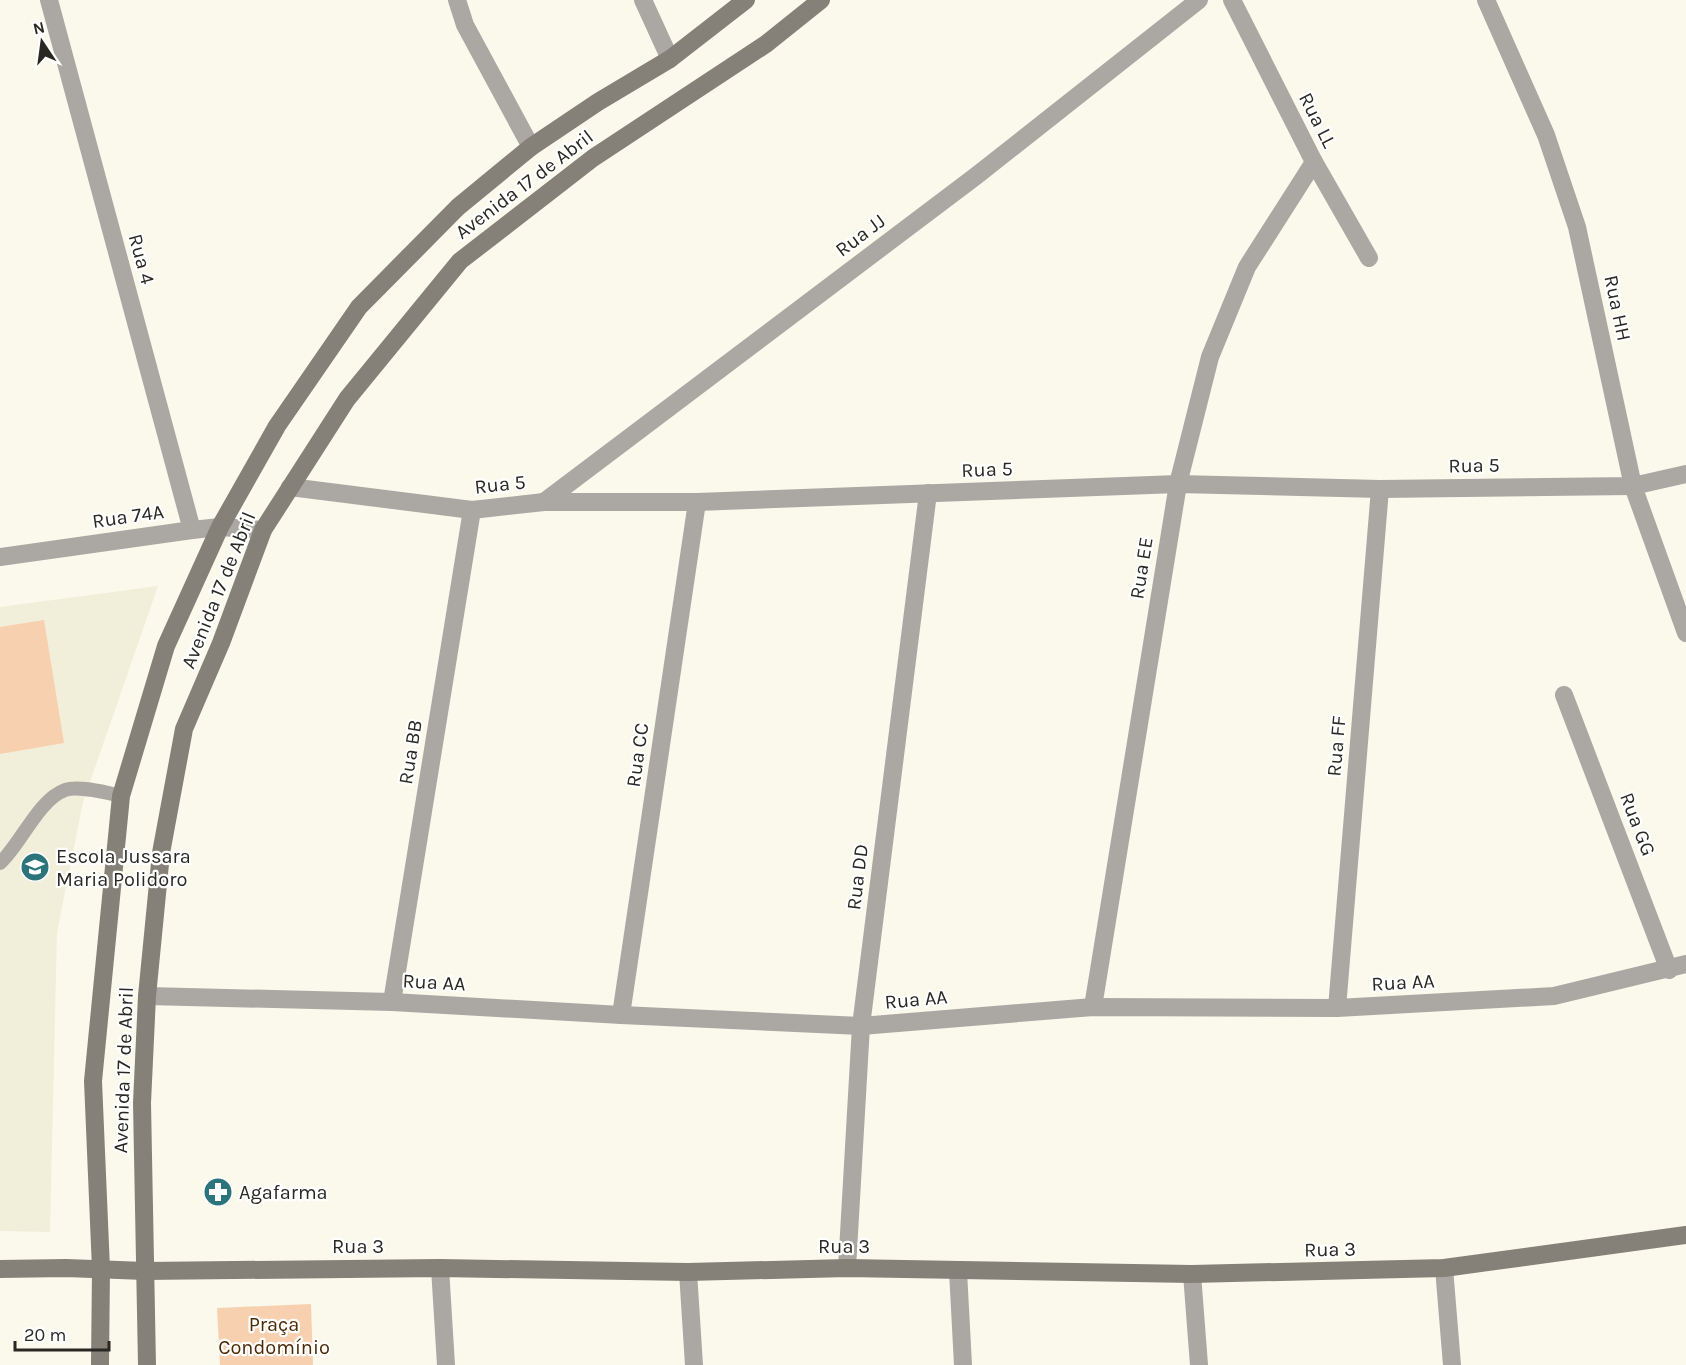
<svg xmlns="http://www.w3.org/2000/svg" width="1686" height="1365" font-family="Karla,sans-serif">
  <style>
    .built { fill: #f1efda }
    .green { fill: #f7d0af }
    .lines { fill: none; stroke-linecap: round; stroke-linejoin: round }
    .lane { stroke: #aba8a3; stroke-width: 14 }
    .street { stroke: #aba8a3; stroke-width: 18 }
    .secondary { stroke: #858179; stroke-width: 18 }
    .labels { text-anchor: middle; stroke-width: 4.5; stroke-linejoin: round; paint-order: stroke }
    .street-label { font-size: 20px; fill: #292823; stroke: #fff }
    .poi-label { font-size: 20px; fill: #292823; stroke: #fff; text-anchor: start }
    .park-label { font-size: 20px; fill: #4b2902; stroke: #fff }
  </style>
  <rect width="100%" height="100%" fill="#faf9ec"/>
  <path class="built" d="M158,586L83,802L57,932L50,1232L0,1231V607Z"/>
  <g class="green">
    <path d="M44,620L64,743L0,754V627Z"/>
    <path d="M311,1304L313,1365H220L217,1308Z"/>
  </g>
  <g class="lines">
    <path class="lane" d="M0,863C21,844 38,800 65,790C78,785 108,793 121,796"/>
    <g class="street">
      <path d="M49,0L192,530"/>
      <path d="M457,0L465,25L531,147"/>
      <path d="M643,0L670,59"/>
      <path d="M1232,0L1314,162L1369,258"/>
      <path d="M1486,0L1546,135L1577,227L1633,486L1686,633"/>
      <path d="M290,487L472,510L544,502H697L1178,484L1380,489L1633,486L1686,474"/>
      <path d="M544,502L976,176L1199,0"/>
      <path d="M0,557L192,530L220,527L263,530"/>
      <path d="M1564,695L1669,970"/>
      <path d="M147,996L392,1002L621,1015L861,1026L1093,1007L1337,1008L1554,996L1686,964"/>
      <path d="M392,1002L472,510"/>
      <path d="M1093,1007L1178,484L1210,357L1247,267L1314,162"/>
      <path d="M1337,1008L1380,489"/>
      <path d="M621,1015L697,502"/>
      <path d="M440,1268L446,1365"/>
      <path d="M847,1268L861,1026L928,493"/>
      <path d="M1444,1268L1452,1365"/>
      <path d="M958,1271L963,1365"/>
      <path d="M688,1272L694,1365"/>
      <path d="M1192,1274L1199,1365"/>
    </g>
    <g class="secondary">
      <path d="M0,1269L66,1268L145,1271L440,1268L688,1272L847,1268L1192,1274L1444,1268L1686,1235"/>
      <path d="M100,1365L101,1269L93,1081L121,796L166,646L220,527L277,426L359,307L458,207L531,147L598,102L670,59L746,0"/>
      <path d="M147,1365L142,1103L147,996L161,853L184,729L221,643L263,530L347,399L460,261L593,158L766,44L821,0"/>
    </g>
  </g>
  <defs>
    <g id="school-disc" transform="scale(1.5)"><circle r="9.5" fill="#2b747c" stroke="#fff"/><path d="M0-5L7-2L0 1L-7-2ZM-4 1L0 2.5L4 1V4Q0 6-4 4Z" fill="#fff"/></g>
    <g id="pharmacy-disc" transform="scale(1.5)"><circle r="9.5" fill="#2b747c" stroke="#fff"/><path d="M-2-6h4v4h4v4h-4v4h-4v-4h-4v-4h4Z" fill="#fff"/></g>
  </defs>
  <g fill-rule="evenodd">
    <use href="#school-disc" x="35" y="867"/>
    <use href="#pharmacy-disc" x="218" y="1192"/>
  </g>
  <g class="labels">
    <g class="street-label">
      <text transform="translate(1318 120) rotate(63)" y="7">Rua LL</text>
      <text transform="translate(524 184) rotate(-37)" y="7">Avenida 17 de Abril</text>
      <text transform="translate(860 235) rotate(-37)" y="7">Rua JJ</text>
      <text transform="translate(142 259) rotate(75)" y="7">Rua 4</text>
      <text transform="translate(1618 308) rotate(78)" y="7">Rua HH</text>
      <text transform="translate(1474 465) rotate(-1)" y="7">Rua 5</text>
      <text transform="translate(987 469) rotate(-2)" y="7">Rua 5</text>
      <text transform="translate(500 484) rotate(-6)" y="7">Rua 5</text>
      <text transform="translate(128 516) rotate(-8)" y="7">Rua 74A</text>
      <text transform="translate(1141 568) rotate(-81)" y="7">Rua EE</text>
      <text transform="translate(218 590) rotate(-68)" y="7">Avenida 17 de Abril</text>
      <text transform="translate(1336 746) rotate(-85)" y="7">Rua FF</text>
      <text transform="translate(410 752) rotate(-81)" y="7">Rua BB</text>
      <text transform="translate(637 755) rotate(-82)" y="7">Rua CC</text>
      <text transform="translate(1638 824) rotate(69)" y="7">Rua GG</text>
      <text transform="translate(857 877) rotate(-83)" y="7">Rua DD</text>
      <text transform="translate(434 982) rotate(3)" y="7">Rua AA</text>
      <text transform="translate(1403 982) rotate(-3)" y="7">Rua AA</text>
      <text transform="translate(916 999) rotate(-5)" y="7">Rua AA</text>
      <text transform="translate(123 1070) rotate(-88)" y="7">Avenida 17 de Abril</text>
      <text x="358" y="1253">Rua 3</text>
      <text x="844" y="1253">Rua 3</text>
      <text transform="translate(1330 1249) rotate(-1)" y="7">Rua 3</text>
    </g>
    <g class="poi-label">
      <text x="56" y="863">Escola Jussara<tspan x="56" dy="23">Maria Polidoro</tspan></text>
      <text x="239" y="1199">Agafarma</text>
    </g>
    <g class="park-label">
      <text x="274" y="1331">Praça<tspan x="274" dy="23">Condomínio</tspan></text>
    </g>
  </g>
  <g transform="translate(42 42) rotate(347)" stroke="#ffffff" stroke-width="4.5" paint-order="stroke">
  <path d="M0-4.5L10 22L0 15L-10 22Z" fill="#292823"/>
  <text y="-9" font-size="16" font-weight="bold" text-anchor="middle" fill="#292823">N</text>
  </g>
  <path d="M15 1341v9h94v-9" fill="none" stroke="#292823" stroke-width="3"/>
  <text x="24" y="1341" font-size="18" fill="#292823" stroke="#ffffff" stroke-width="4.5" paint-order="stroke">20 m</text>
</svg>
